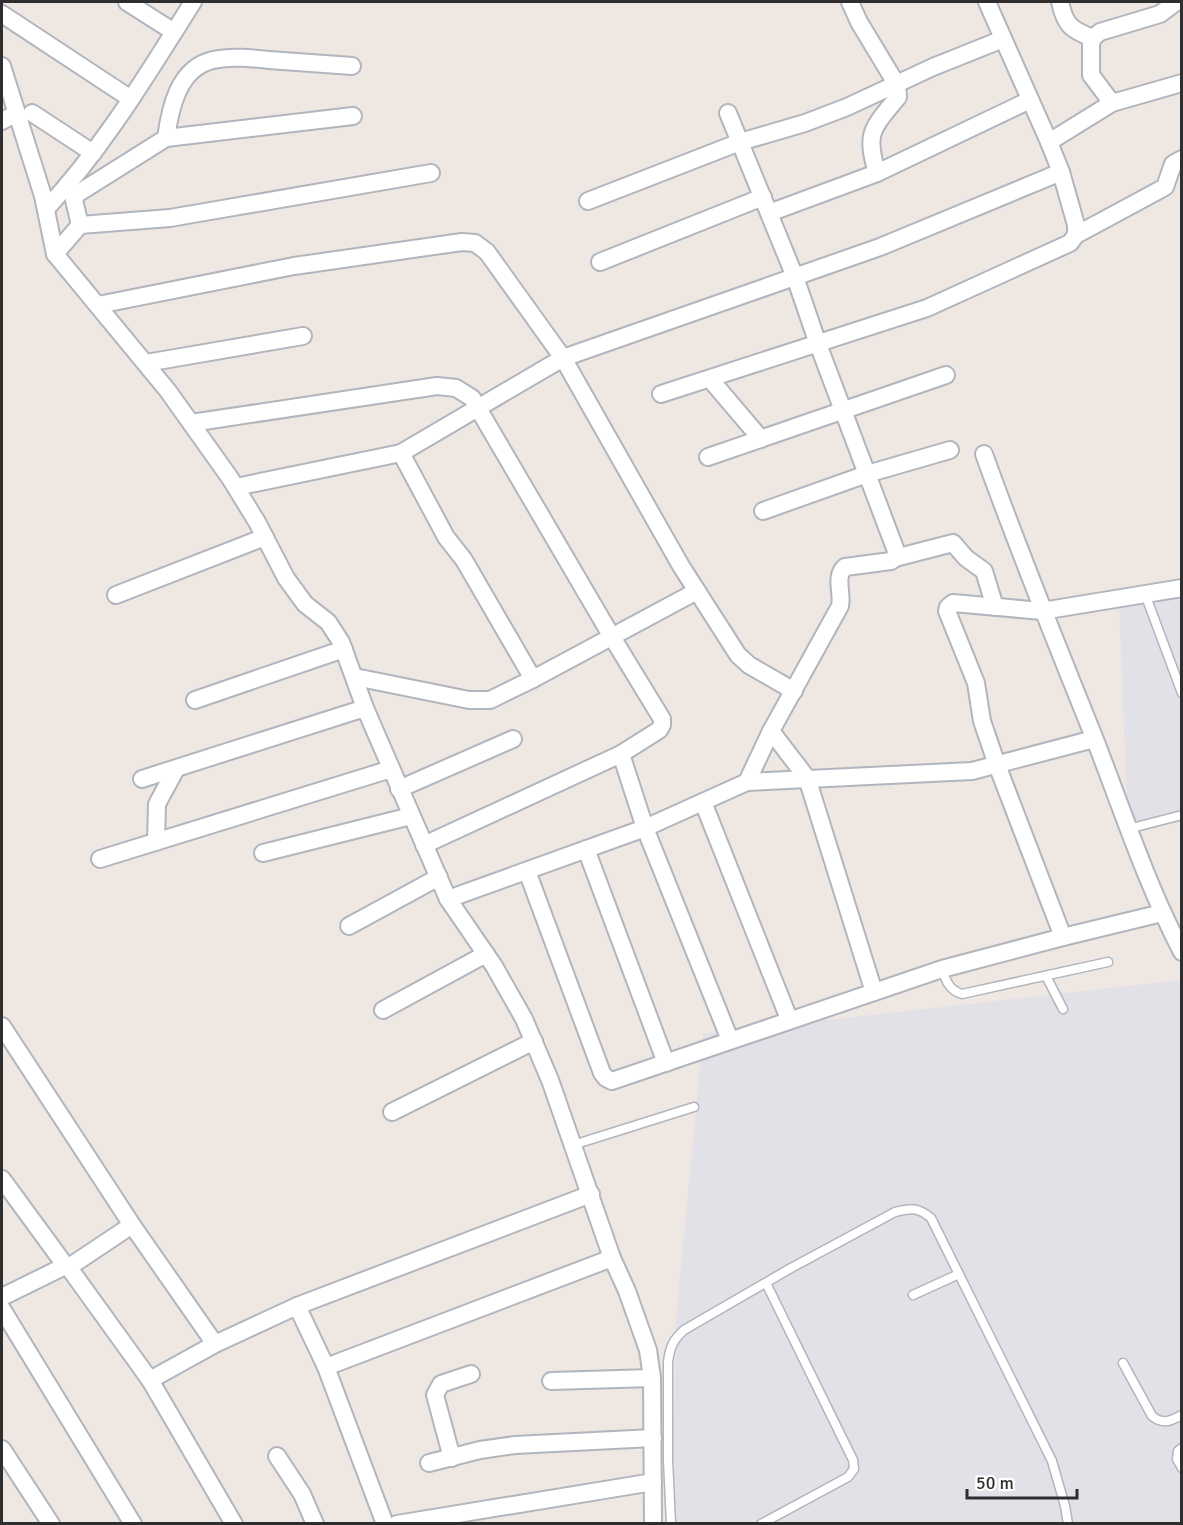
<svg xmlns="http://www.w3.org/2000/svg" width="1183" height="1525" font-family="Signika,sans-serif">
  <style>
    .industrial { fill: #e2e1e8 }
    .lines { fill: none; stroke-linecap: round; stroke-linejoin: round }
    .lane-casing { stroke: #b1b5be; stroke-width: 11 }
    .street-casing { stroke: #b1b5be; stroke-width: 20 }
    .lane { stroke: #fff; stroke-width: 8 }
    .street { stroke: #fff; stroke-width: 16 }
  </style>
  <rect width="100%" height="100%" fill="#efe7e1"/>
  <g class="industrial">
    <path d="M1181,589V822L1128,831L1119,599Z"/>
    <path d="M1181,980V1523L673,1524L676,1320L703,1034Z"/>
  </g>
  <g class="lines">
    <g class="lane-casing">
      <g id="lane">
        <path d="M1145,594L1182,693"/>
        <path d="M1128,829L1182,815"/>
        <path d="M942,969C946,981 949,990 962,994L1108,962"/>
        <path d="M1046,976L1063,1009"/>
        <path d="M573,1145L694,1107"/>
        <path d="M913,1295L959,1274"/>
        <path d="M1123,1363L1152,1416C1163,1425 1170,1421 1182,1415"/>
        <path d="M1182,1448L1178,1451L1177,1459L1182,1468"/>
        <path d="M671,1524L668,1460V1362C670,1347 673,1340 684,1330L791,1268L895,1212C911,1208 918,1207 931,1218L1052,1461L1065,1506L1068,1524"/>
        <path d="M761,1524L848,1477L854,1469L853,1460L766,1283"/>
      </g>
    </g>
    <g class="street-casing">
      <g id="street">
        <path d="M127,2L174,32"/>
        <path d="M850,2L859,22L897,85L898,97C872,129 865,132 877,173"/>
        <path d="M1060,2C1065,25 1071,30 1093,38"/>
        <path d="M2,14L131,99"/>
        <path d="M2,66L43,196L55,254L168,391L230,478L257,522L286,578L305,604L328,622L341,642L365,708L448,899L494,966L524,1019L550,1080L612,1258L627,1291L648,1350L652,1378L653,1524"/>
        <path d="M1112,103L1091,75V43L1093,38L1100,32L1160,14L1176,2"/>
        <path d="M32,113L93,153"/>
        <path d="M728,113L795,277L818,344L896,551L895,558L891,561L845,567C834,577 843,593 840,606L771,731L747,782"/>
        <path d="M2,121L17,113"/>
        <path d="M166,138C170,109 178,68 213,60C231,56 250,58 269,60C297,62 324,64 352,66"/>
        <path d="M1049,142L1112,103L1182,83"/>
        <path d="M588,201L740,142L805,123L847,107L933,67L1003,39"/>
        <path d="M46,209C104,147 148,73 193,2"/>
        <path d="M769,213L877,173L1030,100"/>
        <path d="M80,225L74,200L77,194L166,138L353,116"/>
        <path d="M1076,235L1165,187L1173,164L1182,159"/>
        <path d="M55,254L80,225L170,218L431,173"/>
        <path d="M600,262L763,197"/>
        <path d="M98,305L294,266L462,242L475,243L487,252L563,358L681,566L738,655L749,665L794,691"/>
        <path d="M146,363L303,336"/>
        <path d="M710,379L761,439"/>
        <path d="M661,394L927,308L1070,243L1076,235V225L1061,172L1049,142L987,2"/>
        <path d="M191,423L437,386L456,388L472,398L612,637L662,719V725L659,730L621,754L645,828L730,1040"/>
        <path d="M401,453L446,537L464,560L533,679"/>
        <path d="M984,454C1018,549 1056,643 1094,737C1122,809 1146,883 1182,952"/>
        <path d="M708,457L946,375"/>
        <path d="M236,487L401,453L563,358L880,247L1061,172"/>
        <path d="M763,511L867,474L950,450"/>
        <path d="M895,558L953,543L966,558L984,571L995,607"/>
        <path d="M116,595L265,537"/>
        <path d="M355,677L469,700H490L533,679L697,591"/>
        <path d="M195,700L344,649"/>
        <path d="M771,731L807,778L874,992"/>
        <path d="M142,779L365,708"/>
        <path d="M399,789L513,739"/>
        <path d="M703,802L789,1019"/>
        <path d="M156,842L157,804L176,769"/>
        <path d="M424,845L621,754"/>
        <path d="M586,849L666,1063"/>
        <path d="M263,853L411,816"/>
        <path d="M100,859L391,769"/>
        <path d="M527,871L602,1073L606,1078L612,1081L942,969L1063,937L1162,913"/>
        <path d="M448,899L645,828L747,782L972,771L1094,739"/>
        <path d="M349,926L439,877"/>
        <path d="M1063,937L997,765L982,721L976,683L947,611L948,607L953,603L1042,611L1182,588"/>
        <path d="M383,1010L486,954"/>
        <path d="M2,1026L132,1225L215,1344"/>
        <path d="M392,1112L534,1041"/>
        <path d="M2,1179L65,1265"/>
        <path d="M69,1267L132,1225"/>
        <path d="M2,1297L67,1265L150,1380L215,1344L297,1306L591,1194"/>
        <path d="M297,1306L326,1367L385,1524"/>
        <path d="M2,1309L133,1524"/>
        <path d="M326,1367L612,1258"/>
        <path d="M150,1380L234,1524"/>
        <path d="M551,1381L652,1378"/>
        <path d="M2,1449L51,1524"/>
        <path d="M277,1456L302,1494L315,1524"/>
        <path d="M452,1458L435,1395L441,1384L471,1374"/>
        <path d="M429,1463L480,1450L515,1445L653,1438"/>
        <path d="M397,1524L653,1482"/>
      </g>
    </g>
    <use href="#lane" class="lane"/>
    <use href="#street" class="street"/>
  </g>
  <rect width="1183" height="1525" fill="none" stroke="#2e2e2e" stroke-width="6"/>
  <path d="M967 1489v9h110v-9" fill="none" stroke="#2e2e2e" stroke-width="3"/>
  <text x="976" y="1489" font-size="18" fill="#2e2e2e" stroke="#ffffff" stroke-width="4.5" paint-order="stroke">50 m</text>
</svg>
